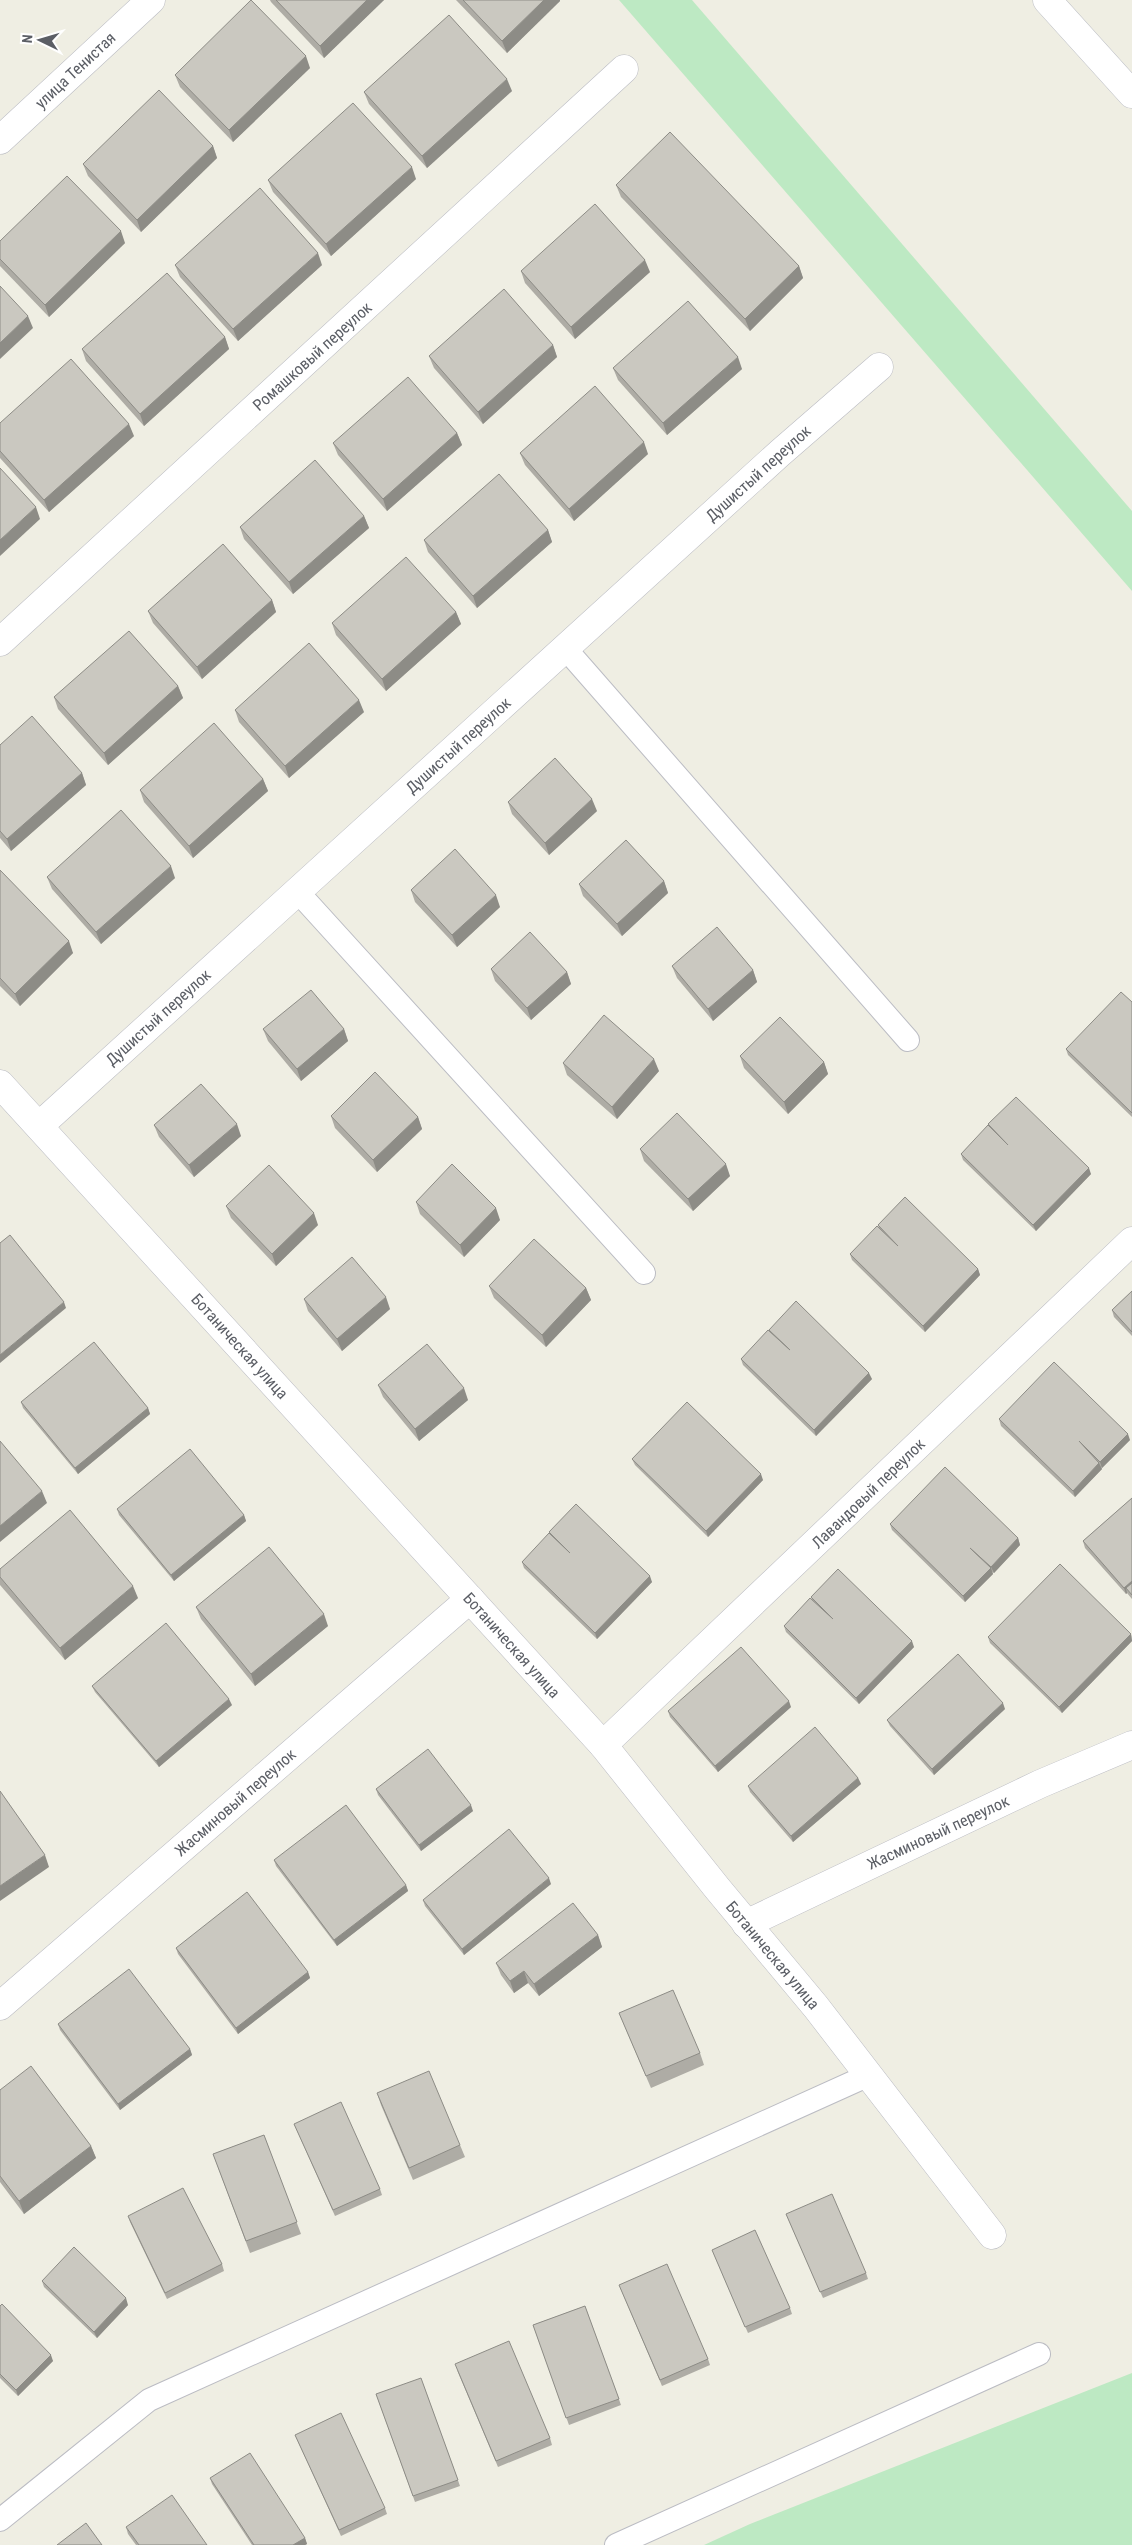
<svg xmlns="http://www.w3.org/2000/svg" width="1132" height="2545" font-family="'Roboto Condensed',sans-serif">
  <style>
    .green { fill: #bde9c3 }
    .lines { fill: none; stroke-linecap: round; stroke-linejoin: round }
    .lane-casing { stroke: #bbbcc3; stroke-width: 24 }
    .street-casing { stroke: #bbbcc3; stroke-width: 29 }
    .secondary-casing { stroke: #bcbec5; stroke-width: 29 }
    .lane { stroke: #fff; stroke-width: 22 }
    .street { stroke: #fff; stroke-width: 28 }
    .secondary { stroke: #fff; stroke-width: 28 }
    .wall { fill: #aeaca5 }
    .shaded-wall { fill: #8d8c86 }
    .building { fill: #cac8c0; stroke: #8d8c86 }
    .labels { text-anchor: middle; stroke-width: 4; stroke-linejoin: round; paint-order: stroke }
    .street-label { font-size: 16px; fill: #5b5e65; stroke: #fff }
  </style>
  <rect width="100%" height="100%" fill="#efeee3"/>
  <g class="green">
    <path d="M619,0H692L1132,511V591Z"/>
    <path d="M1132,2373V2545H704L750,2524Z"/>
  </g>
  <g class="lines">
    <g class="lane-casing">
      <g id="lane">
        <path d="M565,648L908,1040"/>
        <path d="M297,891L644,1273"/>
        <path d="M0,2520L149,2400L869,2075"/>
        <path d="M616,2545L1039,2354"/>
      </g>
    </g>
    <g class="street-casing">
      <g id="street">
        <path d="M0,140L151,0"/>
        <path d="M0,642L624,69"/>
        <path d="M0,1084L603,1745L717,1888L816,2007L992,2235"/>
        <path d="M39,1126L780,453L879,367"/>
        <path d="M603,1745L1132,1241"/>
        <path d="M746,1924L1040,1784L1132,1745"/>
        <path d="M0,2006L470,1599"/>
      </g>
    </g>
    <g class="secondary-casing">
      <path id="secondary" d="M1047,0L1132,94"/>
    </g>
    <use href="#lane" class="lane"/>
    <use href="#street" class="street"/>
    <use href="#secondary" class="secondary"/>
  </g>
  <g class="wall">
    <path d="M270,0H384L324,58L271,2Z"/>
    <path d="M456,0H560V1L507,53Z"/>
    <path d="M310,68L233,142L180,87L175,75Z"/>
    <path d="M512,91L427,168L369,104L364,92Z"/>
    <path d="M213,146L217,158L141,232L88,176L83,164Z"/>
    <path d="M416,179L331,256L273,192L268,180Z"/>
    <path d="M616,185L799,266L803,278L750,331L621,197Z"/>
    <path d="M0,241L125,243L49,317L0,266Z"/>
    <path d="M175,265H322L238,341L180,277Z"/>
    <path d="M521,271L650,272L575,339L525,283Z"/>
    <path d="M225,337L229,349L144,426L86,361L82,349Z"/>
    <path d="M553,345L557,357L483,424L434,368L429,356Z"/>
    <path d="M613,368L742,369L667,435L618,380Z"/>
    <path d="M0,423L134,436L49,512L0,458Z"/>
    <path d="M457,433L462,445L387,511L338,455L333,443Z"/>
    <path d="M520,453L648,454L574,521L525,465Z"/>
    <path d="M364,516L369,528L293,594L244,539L240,527Z"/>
    <path d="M548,530L552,542L477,608L428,552L424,540Z"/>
    <path d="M272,600L276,612L202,679L153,623L148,611Z"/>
    <path d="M456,612L461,624L386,691L336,635L332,623Z"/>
    <path d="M178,686L183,698L108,765L58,709L54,697Z"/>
    <path d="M235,710L364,712L289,778L239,722Z"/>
    <path d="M0,745L82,773L86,785L11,851L0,838Z"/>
    <path d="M263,779L268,791L193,858L144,802L140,790Z"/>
    <path d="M508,802L597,811L549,855L512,814Z"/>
    <path d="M0,870L73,953L20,1006L0,986Z"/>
    <path d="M47,877L175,878L101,944L52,889Z"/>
    <path d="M664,881L668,893L622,936L583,896L579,884Z"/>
    <path d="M411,890L500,907L457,947L415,902Z"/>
    <path d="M672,966L753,970L757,982L713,1021L677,978Z"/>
    <path d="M491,969L567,972L571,984L531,1020L495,981Z"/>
    <path d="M1132,1002V1117L1068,1055L1066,1049Z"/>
    <path d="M263,1029H344L348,1041L301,1081L268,1041Z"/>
    <path d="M740,1056L824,1062L828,1074L788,1114L744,1068Z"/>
    <path d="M563,1063L659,1071L617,1119L567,1075Z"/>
    <path d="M331,1116L418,1117L422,1129L377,1172L335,1128Z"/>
    <path d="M988,1124L1091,1174L1036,1231L963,1160L961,1154L989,1127Z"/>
    <path d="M154,1125L241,1136L194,1177L159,1137Z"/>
    <path d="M640,1149L730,1176L693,1211L644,1161Z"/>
    <path d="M416,1202L500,1220L464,1257L420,1214Z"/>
    <path d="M226,1206L318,1225L276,1266L231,1218Z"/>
    <path d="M878,1225L978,1269L980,1275L925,1332L852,1260L850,1254L879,1228Z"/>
    <path d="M489,1286L586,1288L591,1300L546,1347L494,1298Z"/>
    <path d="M1132,1291V1336L1114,1317L1112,1310Z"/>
    <path d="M304,1299L390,1309L342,1351L308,1311Z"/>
    <path d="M769,1330L872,1379L816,1436L743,1365L741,1359L770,1332Z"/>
    <path d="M378,1385L468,1400L419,1441L383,1397Z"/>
    <path d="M21,1402L148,1408L150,1414L78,1474L23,1408Z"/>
    <path d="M999,1419L1130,1440L1102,1468L1101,1467L1102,1469L1075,1497L1001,1426Z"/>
    <path d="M632,1459L763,1480L708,1537L635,1465Z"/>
    <path d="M1132,1498V1599L1127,1593L1126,1594L1085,1548L1083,1541Z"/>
    <path d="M117,1509L244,1515L246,1521L174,1581L119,1515Z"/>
    <path d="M890,1524L1018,1538L1020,1545L994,1573L992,1572L993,1574L965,1602L892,1530Z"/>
    <path d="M549,1532L652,1582L597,1639L524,1568L522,1562L550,1534Z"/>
    <path d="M0,1569L138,1598L65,1660L0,1585Z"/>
    <path d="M811,1597L914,1647L859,1704L786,1632L784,1626L812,1600Z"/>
    <path d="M196,1607L328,1626L255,1686L201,1619Z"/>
    <path d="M1131,1634L1132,1641L1062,1713L990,1643L988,1637Z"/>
    <path d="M92,1686L232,1705L159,1767L95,1692Z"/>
    <path d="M791,1707L718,1772L670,1717L668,1711Z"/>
    <path d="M1005,1709L934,1775L890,1726L887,1720Z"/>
    <path d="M858,1778L861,1784L793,1842L750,1792L748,1786Z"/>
    <path d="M376,1789L473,1811L421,1851L378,1795Z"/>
    <path d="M274,1860L406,1885L408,1891L337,1946L276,1866Z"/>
    <path d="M551,1884L464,1955L425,1906L423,1900Z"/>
    <path d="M598,1935L602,1947L539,1996L528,1983L514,1993L501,1975L496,1963Z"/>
    <path d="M176,1948L308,1972L310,1978L238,2034L178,1954Z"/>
    <path d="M619,2013L700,2053L704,2065L651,2088Z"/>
    <path d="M58,2024L190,2049L192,2055L120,2110L60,2030Z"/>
    <path d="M0,2090L91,2146L96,2158L24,2214L0,2182Z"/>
    <path d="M377,2093L460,2145L465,2157L413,2180L381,2105Z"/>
    <path d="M294,2124L380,2189L382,2195L335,2216Z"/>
    <path d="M264,2135L301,2234L250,2253L213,2154Z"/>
    <path d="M786,2214L866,2273L868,2279L823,2298Z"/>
    <path d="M128,2216L222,2264L224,2271L167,2299L130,2222Z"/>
    <path d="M712,2250L790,2308L792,2314L748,2333Z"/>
    <path d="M42,2281L128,2305L97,2338L44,2287Z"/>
    <path d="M619,2285L708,2359L710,2365L662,2386Z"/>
    <path d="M0,2306L53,2361L18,2396L0,2378Z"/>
    <path d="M585,2306L621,2405L569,2425L533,2325Z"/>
    <path d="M457,2370L550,2438L552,2445L498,2467Z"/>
    <path d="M423,2384L460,2486L415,2502L376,2394Z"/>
    <path d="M295,2435L385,2508L387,2514L341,2536Z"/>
    <path d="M210,2478L305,2538L307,2544L305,2545H252L212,2484Z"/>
    <path d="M126,2527L207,2545H136L128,2534Z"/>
  </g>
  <g class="shaded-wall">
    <path d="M367,0H384L324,58L320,46Z"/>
    <path d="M544,0H560V1L507,53L502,41Z"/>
    <path d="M306,56L310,68L233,142L229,130Z"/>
    <path d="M507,79L512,91L427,168L422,156Z"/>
    <path d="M213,146L217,158L141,232L137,220Z"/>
    <path d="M412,167L416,179L331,256L326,244Z"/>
    <path d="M121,231L125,243L49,317L45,305Z"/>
    <path d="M318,253L322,265L238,341L233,329Z"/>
    <path d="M645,260L650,272L575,339L571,327Z"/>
    <path d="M799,266L803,278L750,331L745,319Z"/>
    <path d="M28,316L33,328L0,359V343Z"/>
    <path d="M225,337L229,349L144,426L140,414Z"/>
    <path d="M553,345L557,357L483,424L478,412Z"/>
    <path d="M738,357L742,369L667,435L663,423Z"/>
    <path d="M129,424L134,436L49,512L44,500Z"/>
    <path d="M457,433L462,445L387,511L383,499Z"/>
    <path d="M644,442L648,454L574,521L569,509Z"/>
    <path d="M36,507L40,519L0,556V540Z"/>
    <path d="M364,516L369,528L293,594L289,582Z"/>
    <path d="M548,530L552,542L477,608L473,596Z"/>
    <path d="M272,600L276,612L202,679L197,667Z"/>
    <path d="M456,612L461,624L386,691L382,679Z"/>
    <path d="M178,686L183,698L108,765L104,753Z"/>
    <path d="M359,700L364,712L289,778L285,766Z"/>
    <path d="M82,773L86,785L11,851L7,839Z"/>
    <path d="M263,779L268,791L193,858L189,846Z"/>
    <path d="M592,799L597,811L549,855L545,843Z"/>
    <path d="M171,866L175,878L101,944L96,932Z"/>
    <path d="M664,881L668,893L622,936L617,924Z"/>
    <path d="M496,895L500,907L457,947L452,935Z"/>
    <path d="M69,941L73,953L20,1006L15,994Z"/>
    <path d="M753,970L757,982L713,1021L708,1009Z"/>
    <path d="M567,972L571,984L531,1020L527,1008Z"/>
    <path d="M344,1029L348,1041L301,1081L297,1069Z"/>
    <path d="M654,1059L659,1071L617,1119L612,1107Z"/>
    <path d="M824,1062L828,1074L788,1114L784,1102Z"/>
    <path d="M418,1117L422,1129L377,1172L373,1160Z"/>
    <path d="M237,1124L241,1136L194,1177L189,1165Z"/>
    <path d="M726,1164L730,1176L693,1211L688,1199Z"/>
    <path d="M1089,1168L1091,1174L1036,1231L1033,1225Z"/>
    <path d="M496,1208L500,1220L464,1257L460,1245Z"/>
    <path d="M314,1213L318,1225L276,1266L272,1254Z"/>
    <path d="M978,1269L980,1275L925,1332L923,1326Z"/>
    <path d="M586,1288L591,1300L546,1347L542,1335Z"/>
    <path d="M386,1297L390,1309L342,1351L337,1339Z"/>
    <path d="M64,1302L66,1308L0,1363V1355Z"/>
    <path d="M869,1373L872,1379L816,1436L814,1430Z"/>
    <path d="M464,1388L468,1400L419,1441L415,1429Z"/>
    <path d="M148,1408L150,1414L78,1474L75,1468Z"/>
    <path d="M1128,1434L1130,1440L1102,1468L1100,1462Z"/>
    <path d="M1099,1463L1102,1469L1075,1497L1073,1491Z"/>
    <path d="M761,1474L763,1480L708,1537L706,1531Z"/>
    <path d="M42,1491L47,1503L0,1542V1526Z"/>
    <path d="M244,1515L246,1521L174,1581L171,1575Z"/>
    <path d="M1018,1538L1020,1545L994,1573L991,1567Z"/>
    <path d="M991,1568L993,1574L965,1602L963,1596Z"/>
    <path d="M650,1576L652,1582L597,1639L595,1633Z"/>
    <path d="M1132,1581V1589L1126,1588L1127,1593L1126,1594L1124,1588Z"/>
    <path d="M133,1586L138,1598L65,1660L60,1648Z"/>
    <path d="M324,1614L328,1626L255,1686L251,1674Z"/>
    <path d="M1131,1634L1132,1641L1062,1713L1059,1707Z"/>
    <path d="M912,1641L914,1647L859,1704L856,1698Z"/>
    <path d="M229,1699L232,1705L159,1767L156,1761Z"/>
    <path d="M789,1701L791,1707L718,1772L715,1766Z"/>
    <path d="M1003,1703L1005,1709L934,1775L932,1769Z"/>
    <path d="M858,1778L861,1784L793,1842L791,1836Z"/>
    <path d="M471,1805L473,1811L421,1851L419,1845Z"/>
    <path d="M45,1855L49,1867L0,1901V1886Z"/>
    <path d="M549,1878L551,1884L464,1955L462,1949Z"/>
    <path d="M406,1885L408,1891L337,1946L334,1940Z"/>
    <path d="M598,1935L602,1947L539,1996L534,1984Z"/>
    <path d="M524,1971L528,1983L514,1993L510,1981Z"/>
    <path d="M308,1972L310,1978L238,2034L236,2028Z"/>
    <path d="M190,2049L192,2055L120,2110L118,2104Z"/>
    <path d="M91,2146L96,2158L24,2214L19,2201Z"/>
    <path d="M126,2298L128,2305L97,2338L94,2332Z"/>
    <path d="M51,2355L53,2361L18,2396L16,2390Z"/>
    <path d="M305,2538L307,2544L305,2545H293Z"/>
  </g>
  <g class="building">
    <path d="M251,0L306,56L229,130L175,75Z"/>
    <path d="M276,0H367L320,46Z"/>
    <path d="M463,0H544L502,41Z"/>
    <path d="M449,15L507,79L422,156L364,92Z"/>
    <path d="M159,90L213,146L137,220L83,164Z"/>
    <path d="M353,103L412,167L326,244L268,180Z"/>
    <path d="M670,132L799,266L745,319L616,185Z"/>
    <path d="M67,176L121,231L45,305L0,259V241Z"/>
    <path d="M260,188L318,253L233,329L175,265Z"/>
    <path d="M595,204L645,260L571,327L521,271Z"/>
    <path d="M167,273L225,337L140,414L82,349Z"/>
    <path d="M0,286L28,316L0,343Z"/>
    <path d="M504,289L553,345L478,412L429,356Z"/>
    <path d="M688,301L738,357L663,423L613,368Z"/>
    <path d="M71,359L129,424L44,500L0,451V423Z"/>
    <path d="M408,377L457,433L383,499L333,443Z"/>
    <path d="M595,386L644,442L569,509L520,453Z"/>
    <path d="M315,460L364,516L289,582L240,527Z"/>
    <path d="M0,468L36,507L0,540Z"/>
    <path d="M499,474L548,530L473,596L424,540Z"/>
    <path d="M223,544L272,600L197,667L148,611Z"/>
    <path d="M406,557L456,612L382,679L332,623Z"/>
    <path d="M129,631L178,686L104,753L54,697Z"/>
    <path d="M309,643L359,700L285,766L235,710Z"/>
    <path d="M32,716L82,773L7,839L0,831V745Z"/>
    <path d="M214,723L263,779L189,846L140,790Z"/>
    <path d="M555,758L592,799L545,843L508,802Z"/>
    <path d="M121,810L171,866L96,932L47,877Z"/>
    <path d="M626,840L664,881L617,924L579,884Z"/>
    <path d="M455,849L496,895L452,935L411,890Z"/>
    <path d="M0,870L69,941L15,994L0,978Z"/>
    <path d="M717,927L753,970L708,1009L672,966Z"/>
    <path d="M530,932L567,972L527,1008L491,969Z"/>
    <path d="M311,990L344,1029L297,1069L263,1029Z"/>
    <path d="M1121,992L1132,1002V1113L1066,1049Z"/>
    <path d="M604,1015L654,1059L612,1107L563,1063Z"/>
    <path d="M780,1017L824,1062L784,1102L740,1056Z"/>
    <path d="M375,1072L418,1117L373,1160L331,1116Z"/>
    <path d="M201,1084L237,1124L189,1165L154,1125Z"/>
    <path d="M1016,1097L1089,1168L1033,1225L961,1154L988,1125L1008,1145L988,1124Z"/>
    <path d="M677,1113L726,1164L688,1199L640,1149Z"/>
    <path d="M452,1164L496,1208L460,1245L416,1202Z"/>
    <path d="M269,1165L314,1213L272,1254L226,1206Z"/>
    <path d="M905,1197L978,1269L923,1326L850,1254L877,1226L898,1246L878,1225Z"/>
    <path d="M10,1235L64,1302L0,1355V1243Z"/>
    <path d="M534,1239L586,1288L542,1335L489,1286Z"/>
    <path d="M352,1257L386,1297L337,1339L304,1299Z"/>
    <path d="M1132,1291V1332L1112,1310Z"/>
    <path d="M796,1301L869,1373L814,1430L741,1359L768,1330L790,1350L769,1330Z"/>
    <path d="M94,1342L148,1408L75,1468L21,1402Z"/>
    <path d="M427,1344L464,1388L415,1429L378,1385Z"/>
    <path d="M1054,1362L1128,1434L1100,1462L1079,1441L1099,1463L1073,1491L999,1419Z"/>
    <path d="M687,1402L761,1474L706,1531L632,1459Z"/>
    <path d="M0,1441L42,1491L0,1526Z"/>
    <path d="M190,1449L244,1515L171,1575L117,1509Z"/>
    <path d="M945,1467L1018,1538L991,1567L970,1548L991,1568L963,1596L890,1524Z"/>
    <path d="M1132,1498V1581L1124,1588L1083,1541Z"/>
    <path d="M576,1504L650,1576L595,1633L522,1562L549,1533L570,1553L549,1532Z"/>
    <path d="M70,1510L133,1586L60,1648L0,1577V1569Z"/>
    <path d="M269,1547L324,1614L251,1674L196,1607Z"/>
    <path d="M1060,1564L1131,1634L1059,1707L988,1637Z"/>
    <path d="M838,1569L912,1641L856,1698L784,1626L810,1598L833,1619L811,1597Z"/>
    <path d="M1132,1583V1595L1126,1588Z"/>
    <path d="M166,1623L229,1699L156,1761L92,1686Z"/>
    <path d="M741,1647L789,1701L715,1766L668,1711Z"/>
    <path d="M958,1654L1003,1703L932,1769L887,1720Z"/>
    <path d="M815,1727L858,1778L791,1836L748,1786Z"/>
    <path d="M428,1749L471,1805L419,1845L376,1789Z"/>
    <path d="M0,1791L45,1855L0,1886Z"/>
    <path d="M346,1805L406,1885L334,1940L274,1860Z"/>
    <path d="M509,1829L549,1878L462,1949L423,1900Z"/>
    <path d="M247,1892L308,1972L236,2028L176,1948Z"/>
    <path d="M573,1903L598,1935L534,1984L524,1971L510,1981L496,1963Z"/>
    <path d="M129,1969L190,2049L118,2104L58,2024Z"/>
    <path d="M673,1990L700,2053L646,2076L619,2013Z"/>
    <path d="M31,2066L91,2146L19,2201L0,2176V2090Z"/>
    <path d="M429,2071L460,2145L409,2168L377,2093Z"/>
    <path d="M341,2102L380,2189L333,2210L294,2124Z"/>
    <path d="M264,2135L297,2222L246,2241L213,2154Z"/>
    <path d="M183,2188L222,2264L165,2293L128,2216Z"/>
    <path d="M832,2194L866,2273L820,2292L786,2214Z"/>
    <path d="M755,2230L790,2308L745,2327L712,2250Z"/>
    <path d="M74,2247L126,2298L94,2332L42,2281Z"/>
    <path d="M667,2264L708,2359L660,2380L619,2285Z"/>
    <path d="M2,2304L51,2355L16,2390L0,2374V2306Z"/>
    <path d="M585,2306L619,2399L566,2418L533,2325Z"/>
    <path d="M509,2341L550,2438L496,2461L455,2364Z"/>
    <path d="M421,2378L458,2480L413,2496L376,2394Z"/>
    <path d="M341,2413L385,2508L339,2530L295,2435Z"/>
    <path d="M250,2453L305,2538L293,2545H254L210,2478Z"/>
    <path d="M172,2495L207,2545H139L126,2527Z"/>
    <path d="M86,2523L102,2545H57Z"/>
  </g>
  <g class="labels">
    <g class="street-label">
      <text transform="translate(75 70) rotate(-43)" y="6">улица Тенистая</text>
      <text transform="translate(312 356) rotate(-42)" y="6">Ромашковый переулок</text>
      <text transform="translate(758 473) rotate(-42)" y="6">Душистый переулок</text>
      <text transform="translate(458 745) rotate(-42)" y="6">Душистый переулок</text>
      <text transform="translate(158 1017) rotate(-42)" y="6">Душистый переулок</text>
      <text transform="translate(240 1346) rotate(48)" y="6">Ботаническая улица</text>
      <text transform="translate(868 1493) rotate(-44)" y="6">Лавандовый переулок</text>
      <text transform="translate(512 1645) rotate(48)" y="6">Ботаническая улица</text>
      <text transform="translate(235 1802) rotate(-41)" y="6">Жасминовый переулок</text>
      <text transform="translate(938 1832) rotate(-25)" y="6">Жасминовый переулок</text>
      <text transform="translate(773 1955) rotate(50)" y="6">Ботаническая улица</text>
    </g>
  </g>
  <g transform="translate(40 40) rotate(275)" stroke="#ffffff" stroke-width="4" paint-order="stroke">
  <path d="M0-4L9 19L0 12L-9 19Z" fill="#5b5e65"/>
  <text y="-8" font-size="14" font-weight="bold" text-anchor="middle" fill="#5b5e65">N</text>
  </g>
</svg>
